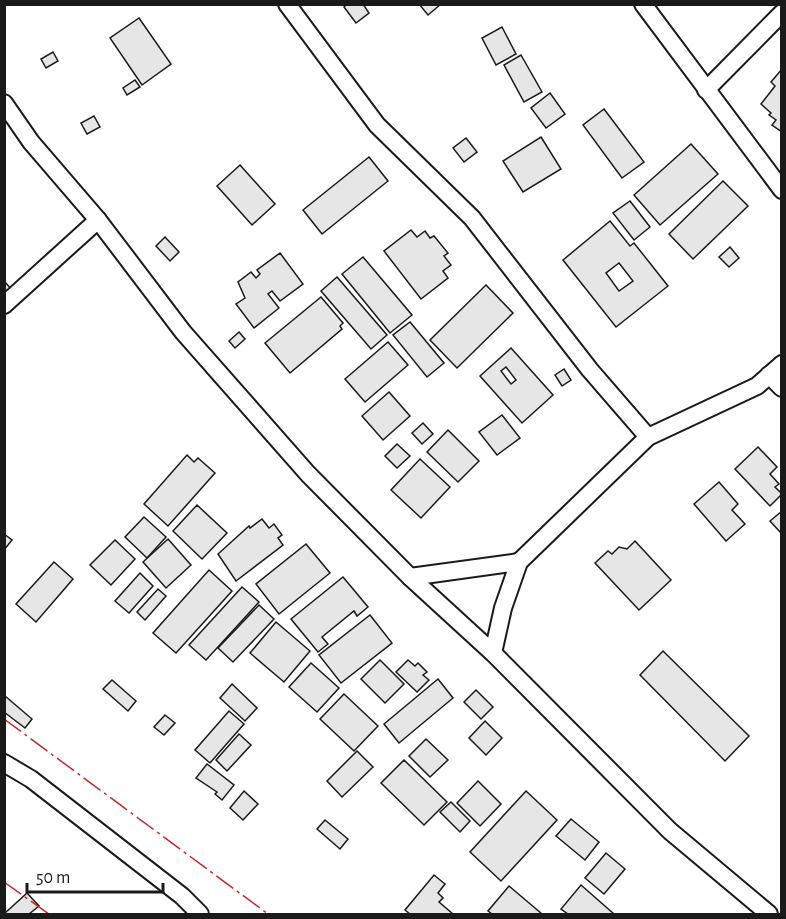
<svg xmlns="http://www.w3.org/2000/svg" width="786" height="919" font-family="'Alegreya Sans',sans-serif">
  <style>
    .building { fill: #e6e6e6; stroke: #1a1a1a; stroke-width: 1.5; fill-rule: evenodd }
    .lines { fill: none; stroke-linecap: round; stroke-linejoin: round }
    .minor-casing { stroke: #1a1a1a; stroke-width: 20 }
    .minor { stroke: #fff; stroke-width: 16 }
    .power { stroke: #c62828; stroke-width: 1.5; stroke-dasharray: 21 4.5 3 4.5; stroke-linecap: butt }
  </style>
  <rect width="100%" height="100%" fill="#fff"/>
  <g class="building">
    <path d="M347,4H363L369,13L356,23L344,7Z"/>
    <path d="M419,4H441L428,15Z"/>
    <path d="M139,18L171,64L142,85L110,38Z"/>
    <path d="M502,27L516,54L496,65L482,38Z"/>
    <path d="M53,52L58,61L46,68L41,59Z"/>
    <path d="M521,55L542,92L524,102L504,65Z"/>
    <path d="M782,69V132L772,125L776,120L769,115L771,113L761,104L775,86L771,82Z"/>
    <path d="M135,80L140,87L127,95L123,88Z"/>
    <path d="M550,93L565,114L546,128L531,108Z"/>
    <path d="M604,109L644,162L622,178L583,125Z"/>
    <path d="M94,116L100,127L87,134L81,123Z"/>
    <path d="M541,137L561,169L523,192L503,161Z"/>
    <path d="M466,138L477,152L464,162L453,148Z"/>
    <path d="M691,144L718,174L660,225L634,195Z"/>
    <path d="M369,157L388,181L322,234L303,210Z"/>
    <path d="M240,165L275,204L252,225L217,186Z"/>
    <path d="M723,181L748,206L693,259L669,234Z"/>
    <path d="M630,201L650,227L634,240L613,213Z"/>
    <path d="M610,221L630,246L634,243L668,286L616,327L563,260ZM619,263L633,281L619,291L606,273Z"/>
    <path d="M411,230L417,237L425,231L430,238L434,236L448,253L444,256L451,265L443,271L448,278L421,299L384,251Z"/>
    <path d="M165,237L179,252L170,261L156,246Z"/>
    <path d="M730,247L739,258L729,267L719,257Z"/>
    <path d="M280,253L303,284L280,301L272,291L268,294L279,308L254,328L236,304L245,298L238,282L251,272L256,278L260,274L257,270Z"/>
    <path d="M363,257L412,315L390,333L342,274Z"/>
    <path d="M337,277L387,335L371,349L321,291Z"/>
    <path d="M4,281L12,290L4,296Z"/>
    <path d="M486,285L513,313L457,368L430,340Z"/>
    <path d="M321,297L343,323L340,326L342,329L290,373L265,343Z"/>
    <path d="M410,322L444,363L427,377L393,335Z"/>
    <path d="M239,332L245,339L235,348L229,341Z"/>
    <path d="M388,342L408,365L365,402L345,379Z"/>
    <path d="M511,348L553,395L522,423L480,376ZM506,367L516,380L511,384L501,371Z"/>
    <path d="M564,369L571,380L562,386L555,375Z"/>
    <path d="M389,392L410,416L383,440L362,416Z"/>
    <path d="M502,415L520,438L497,455L479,432Z"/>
    <path d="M423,423L433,434L422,444L412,433Z"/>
    <path d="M448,430L479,461L458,482L427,452Z"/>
    <path d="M397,444L410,456L397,468L385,456Z"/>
    <path d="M758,447L777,467L770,474L779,484L775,487L782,494L770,506L735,469Z"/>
    <path d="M187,455L194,462L198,458L215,473L168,526L144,504Z"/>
    <path d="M420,459L450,487L421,518L391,490Z"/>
    <path d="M719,482L738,504L732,510L745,524L726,541L694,504Z"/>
    <path d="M197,505L227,533L202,559L173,531Z"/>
    <path d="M782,511V534L770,521Z"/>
    <path d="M144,517L166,537L147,558L125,537Z"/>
    <path d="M262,519L269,528L274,524L282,535L278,538L283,545L236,581L218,554L249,526L250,528Z"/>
    <path d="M4,534L12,540L4,550Z"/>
    <path d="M168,539L191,565L166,588L143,562Z"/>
    <path d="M115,540L135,559L111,585L90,565Z"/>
    <path d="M635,541L671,580L639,610L595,563L608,551L612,554L619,547L627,549Z"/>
    <path d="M306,544L330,573L279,614L256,584Z"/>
    <path d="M54,562L73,579L36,622L16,604Z"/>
    <path d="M209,570L232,591L176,653L153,633Z"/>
    <path d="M140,573L153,586L129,613L115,601Z"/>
    <path d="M343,577L368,607L357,616L354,611L322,637L328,644L318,652L291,619Z"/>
    <path d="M242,587L259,602L206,660L189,645Z"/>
    <path d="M158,589L166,596L145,620L137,612Z"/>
    <path d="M259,605L274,619L233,662L218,648Z"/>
    <path d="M370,615L392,643L341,683L319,655Z"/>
    <path d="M276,622L310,651L284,682L250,653Z"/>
    <path d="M663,651L749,736L725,761L640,675Z"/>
    <path d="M380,660L404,684L385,703L361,679Z"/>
    <path d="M408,660L415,666L418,663L427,672L423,675L429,680L417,692L396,672Z"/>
    <path d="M311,663L339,688L317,712L289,687Z"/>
    <path d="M438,679L453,698L399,743L384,724Z"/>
    <path d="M112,680L136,701L128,711L103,689Z"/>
    <path d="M232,684L257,708L245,721L220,698Z"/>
    <path d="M476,690L493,707L481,719L464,702Z"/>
    <path d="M344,694L378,726L354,751L320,719Z"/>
    <path d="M5,696L32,719L25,728L4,712Z"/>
    <path d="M229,711L244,724L210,763L195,750Z"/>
    <path d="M165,715L175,723L164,735L154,727Z"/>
    <path d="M485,721L502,738L486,755L469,738Z"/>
    <path d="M239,734L251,745L227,771L216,760Z"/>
    <path d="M426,739L448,760L430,777L409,756Z"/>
    <path d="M357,751L373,767L342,797L327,781Z"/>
    <path d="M404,760L447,802L424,825L381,783Z"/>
    <path d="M207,764L234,785L222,800L215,794L217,792L196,778Z"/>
    <path d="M478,781L501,804L480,826L457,803Z"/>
    <path d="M244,791L258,804L243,820L230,808Z"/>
    <path d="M526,791L557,820L501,881L470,852Z"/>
    <path d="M451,802L470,821L460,832L440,812Z"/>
    <path d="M571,819L599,842L585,860L556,836Z"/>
    <path d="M325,820L348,839L340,849L317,829Z"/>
    <path d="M606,853L625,869L604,894L585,878Z"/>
    <path d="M434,875L445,884L438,893L443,898L439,902L453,914H410L405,910Z"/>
    <path d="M581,885L614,914H568L561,909Z"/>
    <path d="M509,886L542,914H492L488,911Z"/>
    <path d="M27,893L39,906L29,914H4Z"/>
  </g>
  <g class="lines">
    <g class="minor-casing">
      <g id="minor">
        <path d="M287,4L377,125L472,218L590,370L648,437"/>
        <path d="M643,4L782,190"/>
        <path d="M706,90L782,13"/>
        <path d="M4,103L31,142L98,220L183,332L308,474L410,577L493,653L670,831L769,914"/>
        <path d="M4,305L98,220"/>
        <path d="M769,375L782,388"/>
        <path d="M410,577L519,562"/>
        <path d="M493,653L503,608L519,562L648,437L757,386L782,364"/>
        <path d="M4,763L31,779L182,896L200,914"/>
      </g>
    </g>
    <use href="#minor" class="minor"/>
    <g class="power">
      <path d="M4,719L268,914"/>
      <path d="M4,882L49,914"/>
    </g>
  </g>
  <rect width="786" height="919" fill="none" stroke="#1a1a1a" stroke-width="12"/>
  <path d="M27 883v9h136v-9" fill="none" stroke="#1a1a1a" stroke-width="3"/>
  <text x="36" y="883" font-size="18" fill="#1a1a1a" stroke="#ffffff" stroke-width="4.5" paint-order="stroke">50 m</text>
</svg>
